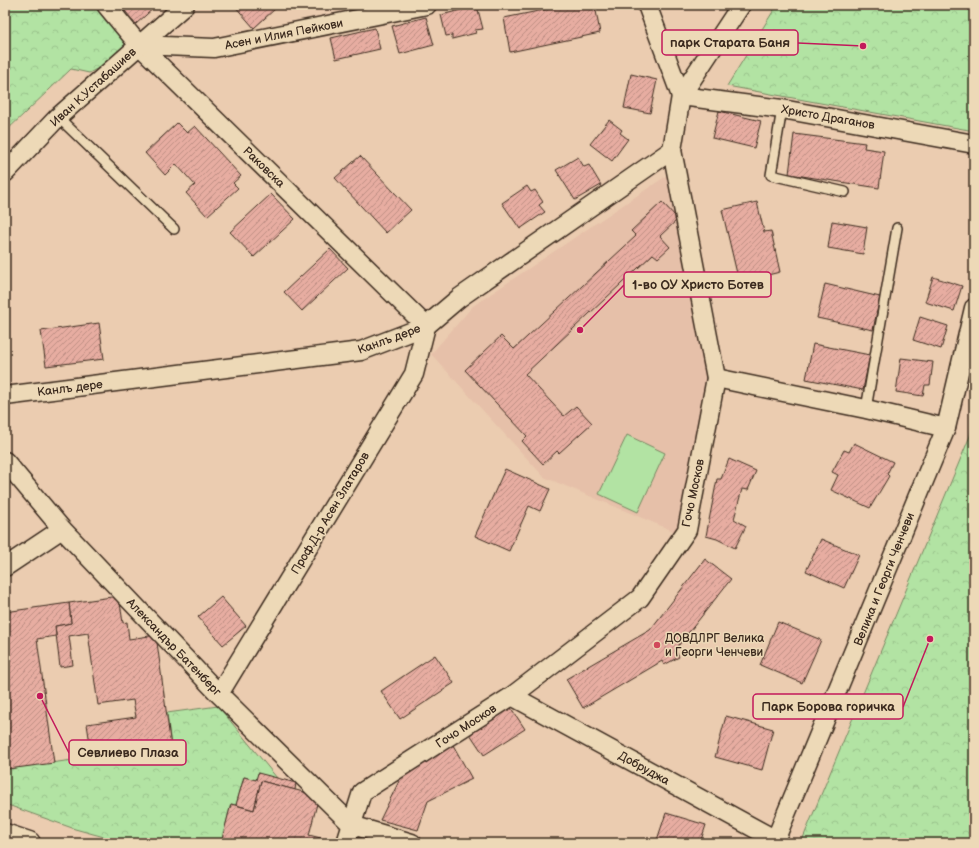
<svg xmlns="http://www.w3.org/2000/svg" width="979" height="848" font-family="'Balsamiq Sans',sans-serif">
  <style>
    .built { fill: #e6c0a9 }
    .forest { fill: url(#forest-crowns); stroke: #768660 }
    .garden { fill: #b2e3a3; stroke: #768660 }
    .building { fill: url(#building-hatch); stroke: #3b2a1e }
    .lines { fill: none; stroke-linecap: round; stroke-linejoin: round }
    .service-casing { stroke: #3b2a1e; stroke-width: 12 }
    .minor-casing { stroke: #3b2a1e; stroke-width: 21 }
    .tertiary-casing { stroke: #3b2a1e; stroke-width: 25 }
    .service { stroke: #edd9b7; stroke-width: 9 }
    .minor { stroke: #edd9b7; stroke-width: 18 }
    .tertiary { stroke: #edd9b7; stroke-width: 22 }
    .poi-dot { fill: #d1495b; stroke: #edd9b7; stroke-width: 1.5 }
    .labels { text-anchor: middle; stroke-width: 3; stroke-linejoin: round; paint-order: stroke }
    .street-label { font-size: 12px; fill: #3b2a1e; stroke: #edd9b7 }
    .poi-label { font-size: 12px; fill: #3b2a1e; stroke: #edd9b7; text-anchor: start }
    .leader { fill: none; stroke: #c2185b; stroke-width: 1.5 }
    .callout-dot { fill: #c2185b; stroke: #edd9b7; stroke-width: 1.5 }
    .callout { fill: #edd9b7; stroke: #c2185b; stroke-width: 1.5 }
    .callout-label { font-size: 13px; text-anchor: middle; font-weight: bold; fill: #3b2a1e }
  </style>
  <defs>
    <pattern id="forest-crowns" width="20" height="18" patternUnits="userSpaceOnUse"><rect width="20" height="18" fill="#b2e3a3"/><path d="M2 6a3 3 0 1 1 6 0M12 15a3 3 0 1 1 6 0" fill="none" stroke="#9ac38c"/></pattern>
    <pattern id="building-hatch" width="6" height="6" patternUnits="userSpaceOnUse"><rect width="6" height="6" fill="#e7ada1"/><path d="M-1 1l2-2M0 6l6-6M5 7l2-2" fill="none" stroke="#bc8d83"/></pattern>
  </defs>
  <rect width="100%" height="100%" fill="#ebccb0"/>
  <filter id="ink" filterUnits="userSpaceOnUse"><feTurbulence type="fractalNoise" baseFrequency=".025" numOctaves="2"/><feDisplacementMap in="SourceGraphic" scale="8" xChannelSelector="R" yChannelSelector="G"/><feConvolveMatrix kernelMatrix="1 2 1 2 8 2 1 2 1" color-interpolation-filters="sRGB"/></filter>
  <g filter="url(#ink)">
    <path class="built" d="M675,170L717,379L683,535L544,477L431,354L473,306Z"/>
    <g class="forest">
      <path d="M5,5H97L137,48L89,73L71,69L5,132Z"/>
      <path d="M777,5H974V131L727,86Z"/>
      <path d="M974,420V843H801L970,436Z"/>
      <path d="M218,706L277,778L258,774L256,780L244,777L236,805L231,804L221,843H126L75,829L5,804V769L171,747L167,713Z"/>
    </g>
    <path class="garden" d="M627,435L665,453L638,512L599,494Z"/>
    <g class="building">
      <path d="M120,5H155L156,6L136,24Z"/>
      <path d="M234,5H271L275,9L254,28Z"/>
      <path d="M568,5H595L600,33L510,52L504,18Z"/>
      <path d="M477,6L483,29L475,30L476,33L452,39V35L446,36L441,15Z"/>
      <path d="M426,17L434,45L400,54L392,26Z"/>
      <path d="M375,28L380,49L336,59L331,38Z"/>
      <path d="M631,74L657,80L650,113L624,108Z"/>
      <path d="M719,111L761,121L754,148L712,138Z"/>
      <path d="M609,120L622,130L620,133L628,139L612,161L590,144Z"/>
      <path d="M177,123L187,133L195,126L241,176L233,183L238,188L207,216L186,193L195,185L176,164L165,175L145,153Z"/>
      <path d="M794,134L865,143L864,148L884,151L879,188L789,174Z"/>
      <path d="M360,156L411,210L386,233L335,178Z"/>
      <path d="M578,157L584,167L589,165L601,185L575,200L556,170Z"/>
      <path d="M527,186L531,192L535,190L543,202L539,205L545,212L520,229L502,203Z"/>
      <path d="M271,194L295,219L254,257L230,232Z"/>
      <path d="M662,202L678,219L660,236L670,247L658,258L653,254L525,374L564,416L576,406L592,423L559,453L557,451L543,464L522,441L527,436L465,370L501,336L514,349L636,236L631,231Z"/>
      <path d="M757,202L764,232L771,231L780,272L739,282L722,210Z"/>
      <path d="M832,221L867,227L863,254L828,248Z"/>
      <path d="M330,249L348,268L302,311L284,292Z"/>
      <path d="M933,277L962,286L954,311L925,302Z"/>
      <path d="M825,284L880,297L873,330L817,318Z"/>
      <path d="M920,317L948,326L941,349L913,340Z"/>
      <path d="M99,323L104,359L46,366L41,331Z"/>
      <path d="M813,344L870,355L863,390L806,379Z"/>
      <path d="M901,358L933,362L930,385H925L923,396L896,392Z"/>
      <path d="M854,443L893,462L887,474L889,476L870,508L831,490L838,475L832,472L844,450L849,452Z"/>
      <path d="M729,459L756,471L748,490L742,489L734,519L746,526L735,548L717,539L706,536L717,479H721Z"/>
      <path d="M505,469L550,489L540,511L529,506L509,551L475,536Z"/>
      <path d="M821,539L859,555L844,588L806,571Z"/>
      <path d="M705,559L731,579L675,650L679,657L664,665L662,661L583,708L566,679L650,630Z"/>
      <path d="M119,596L123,623L127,622L129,639L156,635L171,747L92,757L87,724L136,717L133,700L98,705L88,633L69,636L73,665L60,667L55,626L71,623L69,603Z"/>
      <path d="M221,597L246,626L223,645L198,617Z"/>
      <path d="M69,603L71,623L55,626L56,636L37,639L54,763L8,769L5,745V612Z"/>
      <path d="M778,622L821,640L802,683L760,665Z"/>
      <path d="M435,655L454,683L400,719L381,691Z"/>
      <path d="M511,708L525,729L484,755L470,734Z"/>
      <path d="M726,716L773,729L762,770L715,757Z"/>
      <path d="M5,745L8,769H5Z"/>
      <path d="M453,745L472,779L428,801L418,830L380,820L402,775Z"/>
      <path d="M258,773L296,783L295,790L261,781L254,810L236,805L244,777L256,780Z"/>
      <path d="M261,781L319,796L309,835L332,841L331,843H221L231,804L254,810Z"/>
      <path d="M666,813L706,825L700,843H656Z"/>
    </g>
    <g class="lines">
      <g class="service-casing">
        <g id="service">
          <path d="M782,109L771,175L845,192"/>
          <path d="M58,117L174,229"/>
          <path d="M866,409L897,228"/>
        </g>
      </g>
      <g class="minor-casing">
        <g id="minor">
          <path d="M106,5L139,45L426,326L414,374L219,694"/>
          <path d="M647,5L681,96L782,109L974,144"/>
          <path d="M139,45L214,48L427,5"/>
          <path d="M5,173L58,117L185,5"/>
          <path d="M716,378L866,409L946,428"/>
          <path d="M5,396L361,351L426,326L459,298L672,150"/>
          <path d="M5,461L62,529L219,694L352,825L412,843"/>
          <path d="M5,567L62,529"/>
          <path d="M512,696L776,840"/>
          <path d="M346,843L362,792L512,696L640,598L687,530L716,378L672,150L681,96L741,5"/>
          <path d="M774,843L946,428L974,308"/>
        </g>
      </g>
      <g class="tertiary-casing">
        <path id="tertiary" d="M5,835L29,843"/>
      </g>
      <use href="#service" class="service"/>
      <use href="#minor" class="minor"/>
      <use href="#tertiary" class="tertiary"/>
    </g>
  </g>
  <circle class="poi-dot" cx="657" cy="645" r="4"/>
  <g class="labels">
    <g class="street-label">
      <text transform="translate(284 34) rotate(-11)" y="4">Асен и Илия Пейкови</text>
      <text transform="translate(93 87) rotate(-42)" y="4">Иван К.Устабашиев</text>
      <text transform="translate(828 117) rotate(10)" y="4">Христо Драганов</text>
      <text transform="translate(264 167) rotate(44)" y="4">Раковска</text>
      <text transform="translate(389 339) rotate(-20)" y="4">Канлъ дере</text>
      <text transform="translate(70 388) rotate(-7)" y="4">Канлъ дере</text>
      <text transform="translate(693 493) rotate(-78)" y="4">Гочо Москов</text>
      <text transform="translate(330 513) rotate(-59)" y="4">Проф.Д-р Асен Златаров</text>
      <text transform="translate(884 579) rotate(-68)" y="4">Велика и Георги Ченчеви</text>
      <text transform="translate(174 647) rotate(46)" y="4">Александър Батенберг</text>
      <text transform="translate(466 726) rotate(-33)" y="4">Гочо Москов</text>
      <text transform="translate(644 768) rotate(29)" y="4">Добруджа</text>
    </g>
    <g class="poi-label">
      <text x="665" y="642">ДОВДЛРГ Велика<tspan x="665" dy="14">и Георги Ченчеви</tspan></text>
    </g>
  </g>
  <path class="leader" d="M863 46L798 43M580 330L624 285M930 639L903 707M40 696L69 753"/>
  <g class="callout-dot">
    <circle cx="863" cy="46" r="4"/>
    <circle cx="580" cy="330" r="4"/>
    <circle cx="930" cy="639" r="4"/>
    <circle cx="40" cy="696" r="4"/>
  </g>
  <g class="callout">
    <rect x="662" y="30" width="136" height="25" rx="4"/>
    <rect x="624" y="272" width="147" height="25" rx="4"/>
    <rect x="753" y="694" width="150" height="25" rx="4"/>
    <rect x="69" y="740" width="117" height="25" rx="4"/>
  </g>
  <g class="callout-label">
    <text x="730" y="47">парк Старата Баня</text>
    <text x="698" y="289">1-во ОУ Христо Ботев</text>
    <text x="828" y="711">Парк Борова горичка</text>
    <text x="128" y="757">Севлиево Плаза</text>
  </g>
  <rect width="979" height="848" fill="none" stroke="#edd9b7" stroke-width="20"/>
  <rect x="10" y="10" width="959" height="828" fill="none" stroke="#3b2a1e" stroke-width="1.5" filter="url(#ink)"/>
</svg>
